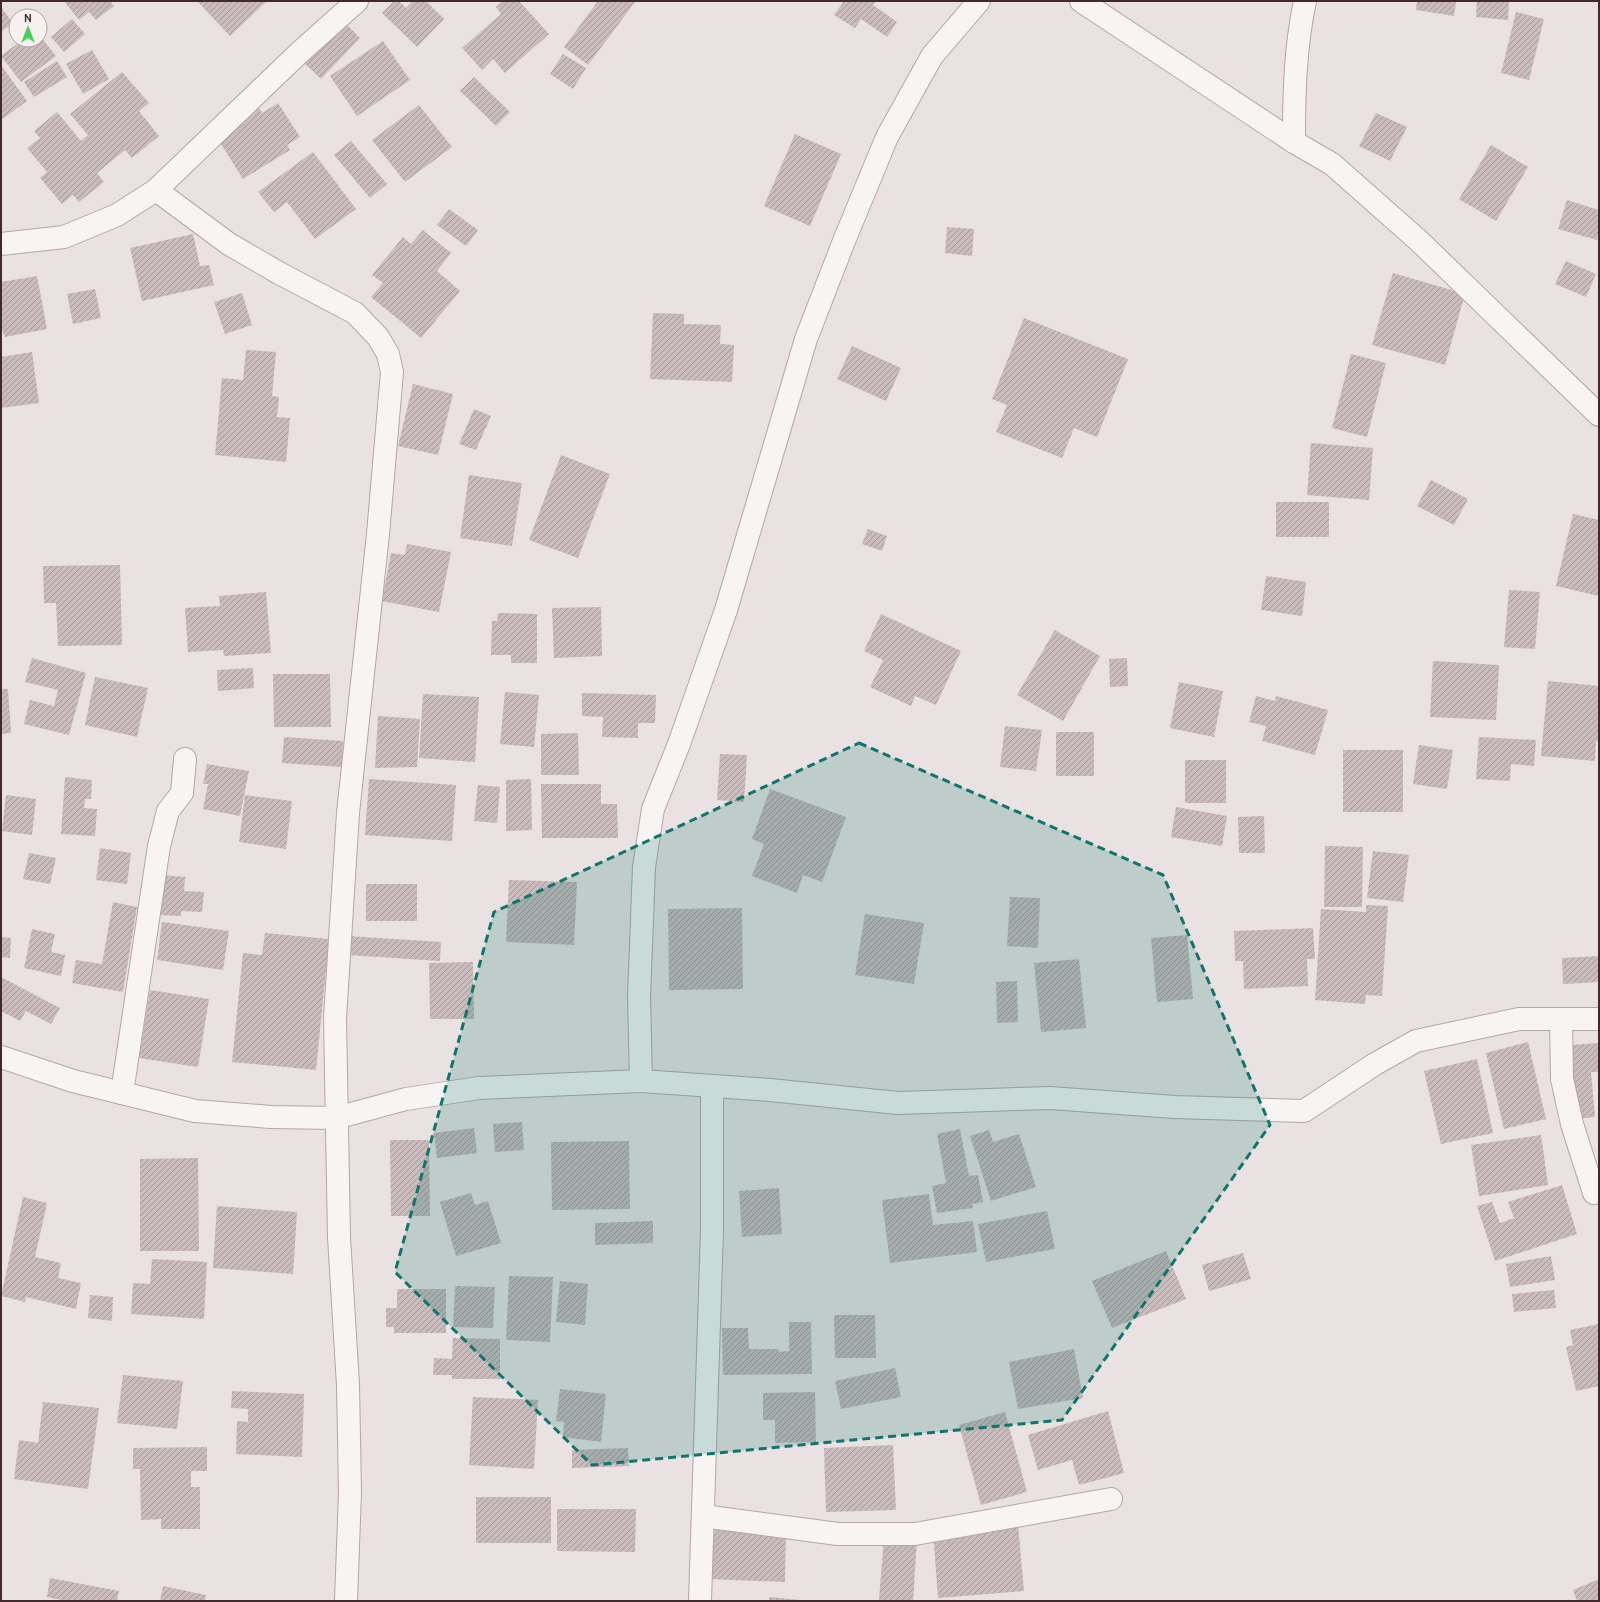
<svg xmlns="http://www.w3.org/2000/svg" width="1600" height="1602" font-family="Cabin,sans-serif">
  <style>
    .building { fill: url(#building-hatch) }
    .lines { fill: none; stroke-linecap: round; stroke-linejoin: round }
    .street-casing { stroke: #b4a6a7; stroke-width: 24 }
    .street { stroke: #f8f4f4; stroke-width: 22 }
    .marked { fill: #0f766e; fill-opacity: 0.2; stroke: #0f766e; stroke-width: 3; stroke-dasharray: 8 5; stroke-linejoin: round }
  </style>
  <defs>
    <pattern id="building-hatch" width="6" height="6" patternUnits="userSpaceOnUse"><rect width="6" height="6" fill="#cabbbc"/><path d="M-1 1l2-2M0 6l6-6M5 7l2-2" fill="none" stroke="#a69899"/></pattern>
  </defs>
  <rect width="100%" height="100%" fill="#eae1e2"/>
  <g class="building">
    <path d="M64,1H110L114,6L96,20L89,12L79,20Z"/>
    <path d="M197,1H267L230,36Z"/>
    <path d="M394,1H399L406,8L413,1H426L444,19L417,47L382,13Z"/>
    <path d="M503,1H519L549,34L505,73L493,59L482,70L462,48L501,14L496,7Z"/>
    <path d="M598,1L635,2L588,65L564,47Z"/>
    <path d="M844,1H876L873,5L897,22L887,37L861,19L855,28L834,15Z"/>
    <path d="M1417,1H1456L1454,16L1416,10Z"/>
    <path d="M1477,1H1509L1508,20L1476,17Z"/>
    <path d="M1,7L13,23L1,32Z"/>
    <path d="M1516,12L1544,19L1529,80L1501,73Z"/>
    <path d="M72,19L85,34L64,52L51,37Z"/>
    <path d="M342,20L360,38L321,79L302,61Z"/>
    <path d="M40,36L56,56L21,82L1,56L22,40H40Z"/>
    <path d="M383,41L410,80L357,116L330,76Z"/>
    <path d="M92,50L109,79L83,94L66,64Z"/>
    <path d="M563,54L586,68L573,89L550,74Z"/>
    <path d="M57,61L67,77L34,97L24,82Z"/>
    <path d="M1,65L27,101L1,120Z"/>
    <path d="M122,72L149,103L139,111L159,136L132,158L125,150L97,173L104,182L79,202L73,195L62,204L40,178L47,172L27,148L40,138L34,131L57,112L81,141L88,135L70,114Z"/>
    <path d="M474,77L510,112L496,126L460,91Z"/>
    <path d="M278,103L300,137L287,145L290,150L243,179L216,136L259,108L262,113Z"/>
    <path d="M419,105L452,147L405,182L372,140Z"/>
    <path d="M1376,113L1407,127L1390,161L1359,146Z"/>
    <path d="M795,134L841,154L810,226L764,206Z"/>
    <path d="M351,141L387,184L370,198L334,155Z"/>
    <path d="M1491,145L1528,167L1496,221L1459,199Z"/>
    <path d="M313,152L356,209L315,239L287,202L274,212L258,192Z"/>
    <path d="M1567,200L1599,210V234L1597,240L1558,229Z"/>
    <path d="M449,209L478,230L466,246L437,225Z"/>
    <path d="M947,227L974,229L972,256L945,253Z"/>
    <path d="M423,230L451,253L437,271L460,291L421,338L371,297L383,283L372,275L403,237L411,244Z"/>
    <path d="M193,234L200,266L209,265L214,285L142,301L130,248Z"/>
    <path d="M1566,261L1596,274L1586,297L1555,284Z"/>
    <path d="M1393,273L1465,294L1445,365L1372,345Z"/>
    <path d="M37,276L47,329L5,337L1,327V282Z"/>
    <path d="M95,289L101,318L73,324L67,294Z"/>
    <path d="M242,293L252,325L225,334L214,302Z"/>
    <path d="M653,313L684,314V324L721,325L720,344L734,345L732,382L650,379Z"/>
    <path d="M1024,318L1128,359L1097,437L1074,428L1062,458L996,432L1007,405L992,399Z"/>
    <path d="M852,346L901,368L886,401L837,379Z"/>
    <path d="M246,350L276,352L272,396L279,397L277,417L290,418L286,462L215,455L222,378L243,380Z"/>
    <path d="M32,352L39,403L1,408V357Z"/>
    <path d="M1351,354L1386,363L1367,437L1332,428Z"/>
    <path d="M413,384L453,394L438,455L398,446Z"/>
    <path d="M474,409L491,416L476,450L459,444Z"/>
    <path d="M1311,443L1373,448L1369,500L1307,495Z"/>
    <path d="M561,455L610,474L578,558L529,540Z"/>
    <path d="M469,475L522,483L512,546L460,538Z"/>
    <path d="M1431,480L1468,499L1454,525L1417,506Z"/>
    <rect x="1276" y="502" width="53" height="35"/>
    <path d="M1573,514L1599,520V596L1556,586Z"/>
    <path d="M868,529L887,536L882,551L862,544Z"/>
    <path d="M407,544L451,552L439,612L382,601L391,553L405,555Z"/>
    <path d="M120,565L122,645L58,646L56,603H44L43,566Z"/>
    <path d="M1266,576L1306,582L1302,616L1261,610Z"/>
    <path d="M1509,590L1540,592L1535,649L1504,647Z"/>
    <path d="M266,592L271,653L224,656L223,650L188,652L185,608L220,606L219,596Z"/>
    <path d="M601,607L602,656L554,658L552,608Z"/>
    <path d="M498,613L537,614V663H511V655H491L492,621H497Z"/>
    <path d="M881,614L961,651L936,705L915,696L911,706L870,687L883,660L864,651Z"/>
    <path d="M1055,630L1100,656L1063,721L1017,695Z"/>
    <path d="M32,658L86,673L69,735L24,724L30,700L54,706L58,690L25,682Z"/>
    <path d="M1127,658L1128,686L1110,687L1109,659Z"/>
    <path d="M1433,661L1499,665L1496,720L1430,717Z"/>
    <path d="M253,668L254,688L218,691L217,670Z"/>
    <path d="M273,674H330L331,727H274Z"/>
    <path d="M95,677L148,688L137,737L85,725Z"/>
    <path d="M1548,681L1599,686V742L1596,741L1595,761L1541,756Z"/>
    <path d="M1179,682L1223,691L1214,737L1170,728Z"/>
    <path d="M1,689H8L11,733L1,734Z"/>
    <path d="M505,692L539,695L534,747L500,744Z"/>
    <path d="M582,693L656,695L655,723H638V738L602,737L603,717L582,716Z"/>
    <path d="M423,694L479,697L475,762L419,758Z"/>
    <path d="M1256,696L1275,701L1276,696L1328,710L1315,755L1262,741L1266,726L1249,722Z"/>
    <path d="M378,716L420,719L417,767L375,768Z"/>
    <path d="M1005,726L1042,730L1036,771L1000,767Z"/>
    <rect x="1056" y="732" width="38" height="44"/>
    <path d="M578,733L579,775H541V734Z"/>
    <path d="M284,737L343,741L342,767L282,763Z"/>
    <path d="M1479,737L1536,740L1534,766L1511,764L1510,781L1476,779Z"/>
    <path d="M1419,745L1453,750L1447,789L1413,784Z"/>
    <rect x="1343" y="750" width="60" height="62"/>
    <path d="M720,754L747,755L744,802L717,800Z"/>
    <rect x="1185" y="760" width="41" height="43"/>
    <path d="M207,764L249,771L240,816L203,809L208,784H203Z"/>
    <path d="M65,777L92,780L91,799H85L84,808L97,809L95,836L61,834Z"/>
    <path d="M369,779L456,785L452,841L365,835Z"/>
    <path d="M531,779L532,830L506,831V780Z"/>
    <path d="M541,784H601V804H617L618,838H542Z"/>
    <path d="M478,785L500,787L497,823L474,821Z"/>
    <path d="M770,789L846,817L822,882L803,875L797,893L752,876L764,844L752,839Z"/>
    <path d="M6,795L36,799L32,835L2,831Z"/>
    <path d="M245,795L292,801L286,849L239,842Z"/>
    <path d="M1176,807L1227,816L1222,846L1171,837Z"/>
    <path d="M1264,816L1265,853H1239L1238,817Z"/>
    <path d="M1325,846L1363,847L1362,907H1324Z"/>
    <path d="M100,848L131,853L127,884L96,880Z"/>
    <path d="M1373,851L1409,855L1403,902L1367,898Z"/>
    <path d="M29,853L56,858L50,884L23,879Z"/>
    <path d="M162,875L185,877L184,891L204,892L202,912L181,911V916L158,915Z"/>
    <path d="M509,880L577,882L574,945L506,942Z"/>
    <rect x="366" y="884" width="51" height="37"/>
    <path d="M1010,897L1040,898L1038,948L1007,946Z"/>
    <path d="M113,902L137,907L123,992L72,983L76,960L102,964Z"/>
    <path d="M1366,905L1388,906L1382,996L1366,995L1365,1004L1315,1000L1321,909L1366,912Z"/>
    <path d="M742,908L743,989L669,990L668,909Z"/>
    <path d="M865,914L924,923L914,984L855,975Z"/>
    <path d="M162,922L229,931L223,970L157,960Z"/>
    <path d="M1313,928L1315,959H1307L1308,986L1244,989L1243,961H1235L1234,931Z"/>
    <path d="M32,929L55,934L51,952L65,955L61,976L24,968Z"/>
    <path d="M265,933L329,939L316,1070L232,1062L243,953L262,955Z"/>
    <path d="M1187,935L1193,999L1157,1002L1151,938Z"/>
    <path d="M348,936L441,942L440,961L347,955Z"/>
    <path d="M1,937L11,938L10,958L1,957Z"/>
    <path d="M1599,956V982L1563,984L1562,958Z"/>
    <path d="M1079,959L1086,1028L1041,1032L1034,963Z"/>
    <path d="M473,962L474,1019H430L429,963Z"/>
    <path d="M1,977L60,1008L51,1024L26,1011L20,1021L1,1011Z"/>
    <path d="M1017,981L1018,1022L997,1023L996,982Z"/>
    <path d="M150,990L209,999L198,1067L139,1058Z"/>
    <path d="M1528,1042L1546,1119L1504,1129L1486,1053Z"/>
    <path d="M1599,1043V1072H1591L1595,1117L1576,1119L1569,1045Z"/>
    <path d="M1477,1059L1493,1133L1441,1144L1424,1071Z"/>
    <path d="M522,1122L524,1150L495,1152L493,1124Z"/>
    <path d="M474,1128L477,1153L437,1158L434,1133Z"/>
    <path d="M960,1129L969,1176L978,1175L983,1202L972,1204L973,1208L937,1213L932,1186L946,1183L937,1134Z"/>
    <path d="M989,1130L993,1142L1019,1134L1036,1187L991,1201L970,1136Z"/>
    <path d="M1541,1135L1548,1185L1479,1196L1471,1145Z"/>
    <path d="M390,1140H429L430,1216H391Z"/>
    <path d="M629,1141L630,1209L552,1210L551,1142Z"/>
    <path d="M198,1158L199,1251H140V1159Z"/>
    <path d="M1562,1185L1577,1234L1495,1261L1477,1206L1492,1202L1500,1223L1514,1218L1508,1202Z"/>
    <path d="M779,1188L782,1234L742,1237L739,1191Z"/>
    <path d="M471,1193L475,1205L488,1201L501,1243L456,1256L440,1202Z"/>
    <path d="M929,1194L933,1225L973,1221L977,1252L890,1263L882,1200Z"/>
    <path d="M23,1197L47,1203L35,1257L61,1263L58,1278L81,1283L76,1309L26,1297L25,1302L1,1296Z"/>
    <path d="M217,1206L297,1212L293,1274L213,1268Z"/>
    <path d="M1047,1211L1055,1249L986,1262L978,1224Z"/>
    <path d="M653,1221V1243L595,1245V1223Z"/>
    <path d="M1166,1251L1186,1299L1112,1328L1092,1281Z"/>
    <path d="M1243,1253L1251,1279L1209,1291L1202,1265Z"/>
    <path d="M1551,1256L1555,1280L1510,1287L1506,1264Z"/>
    <path d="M152,1259L207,1262L204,1319L131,1314L133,1283L150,1284Z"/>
    <path d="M509,1276L553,1277L550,1342L506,1340Z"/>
    <path d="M560,1281L588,1284L585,1325L556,1322Z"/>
    <path d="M455,1286L495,1287L493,1328L453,1327Z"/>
    <path d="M397,1289H446V1333H394V1327H386V1308H397Z"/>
    <path d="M1554,1290L1556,1308L1514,1312L1512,1294Z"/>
    <path d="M90,1295L113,1297L112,1321L88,1318Z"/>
    <path d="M834,1315H875L876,1358H835Z"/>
    <path d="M789,1322H811L812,1374L723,1375L722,1328H748L749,1349H778L779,1352L789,1351Z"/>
    <path d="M1599,1324V1386L1576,1391L1566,1347L1573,1345L1570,1330Z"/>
    <path d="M453,1338L500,1339V1379H452V1375H433L434,1358L452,1359Z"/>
    <path d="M1074,1349L1083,1398L1018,1409L1009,1362Z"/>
    <path d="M895,1368L901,1397L841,1409L835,1381Z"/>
    <path d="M123,1375L183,1381L177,1429L117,1423Z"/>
    <path d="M560,1389L606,1394L601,1442L563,1437L564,1422L556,1421Z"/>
    <path d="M232,1391L304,1394L302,1457L236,1454L237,1421L248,1422V1409L231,1408Z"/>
    <path d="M815,1392L816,1442L775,1443V1420H763V1393Z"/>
    <path d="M473,1397L538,1400L534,1469L469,1465Z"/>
    <path d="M43,1402L99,1408L88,1489L14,1479L19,1440L38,1443Z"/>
    <path d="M1108,1411L1124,1473L1079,1485L1072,1460L1038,1470L1028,1435Z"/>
    <path d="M1005,1412L1027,1492L981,1505L959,1425Z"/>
    <path d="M893,1445L896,1510L826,1512L824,1448Z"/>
    <path d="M207,1447V1471H191V1487H200V1529H161V1519L141,1520L140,1469H133V1448Z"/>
    <path d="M628,1448L629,1466L572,1468V1450Z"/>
    <rect x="476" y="1497" width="75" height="46"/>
    <path d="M557,1509H636L635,1552L557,1551Z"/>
    <path d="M1018,1524L1024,1591L938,1598L933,1531Z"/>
    <path d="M710,1525L786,1528L785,1582L708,1579Z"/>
    <path d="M884,1537L917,1539L913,1601L879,1600Z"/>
    <path d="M50,1578L119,1591L117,1601H66L47,1597Z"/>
    <path d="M1599,1579V1601H1577L1573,1590Z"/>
    <path d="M163,1586L206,1595L205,1601H160Z"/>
    <path d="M769,1597L800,1600V1601H769Z"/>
  </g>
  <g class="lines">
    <g class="street-casing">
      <g id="street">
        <path d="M1081,1L1294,142L1332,164L1418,240L1599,415"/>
        <path d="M1294,142C1294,94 1295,48 1305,1"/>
        <path d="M156,190L229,244L279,273L355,313L378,337L388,354L392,372L378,534L348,813L335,1018L339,1237L348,1385L350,1492L346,1601"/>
        <path d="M1,244L64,237L117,215L156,190L299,53L357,1"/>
        <path d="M1561,1020L1562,1079L1572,1124L1594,1193"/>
        <path d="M1,1057L73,1081L195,1111L271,1117L336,1118L406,1099L479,1088L641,1081L770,1090L898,1103L1050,1098L1175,1107L1304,1111L1375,1064L1416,1041L1519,1019H1599"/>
        <path d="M641,1081L639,997L644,867L653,809L679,744L726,610L806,339L844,241L887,137L932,56L979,1"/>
        <path d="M122,1093L159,846L168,811L182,793L185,759"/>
        <path d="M703,1516L838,1534H915L1111,1499"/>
        <path d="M700,1601L712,1230V1086"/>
      </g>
    </g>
    <use href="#street" class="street"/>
  </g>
  <path class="marked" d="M859,743L1163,875L1270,1125L1062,1420L592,1465L395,1272L494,912Z"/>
  <rect width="1600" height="1602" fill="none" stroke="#42292b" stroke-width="4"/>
  <g transform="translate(28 28)"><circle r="19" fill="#f7f0f1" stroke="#afa0a2"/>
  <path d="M0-3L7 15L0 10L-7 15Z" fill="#43d256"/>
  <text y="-6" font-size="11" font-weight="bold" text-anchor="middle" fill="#42292b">N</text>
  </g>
</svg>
